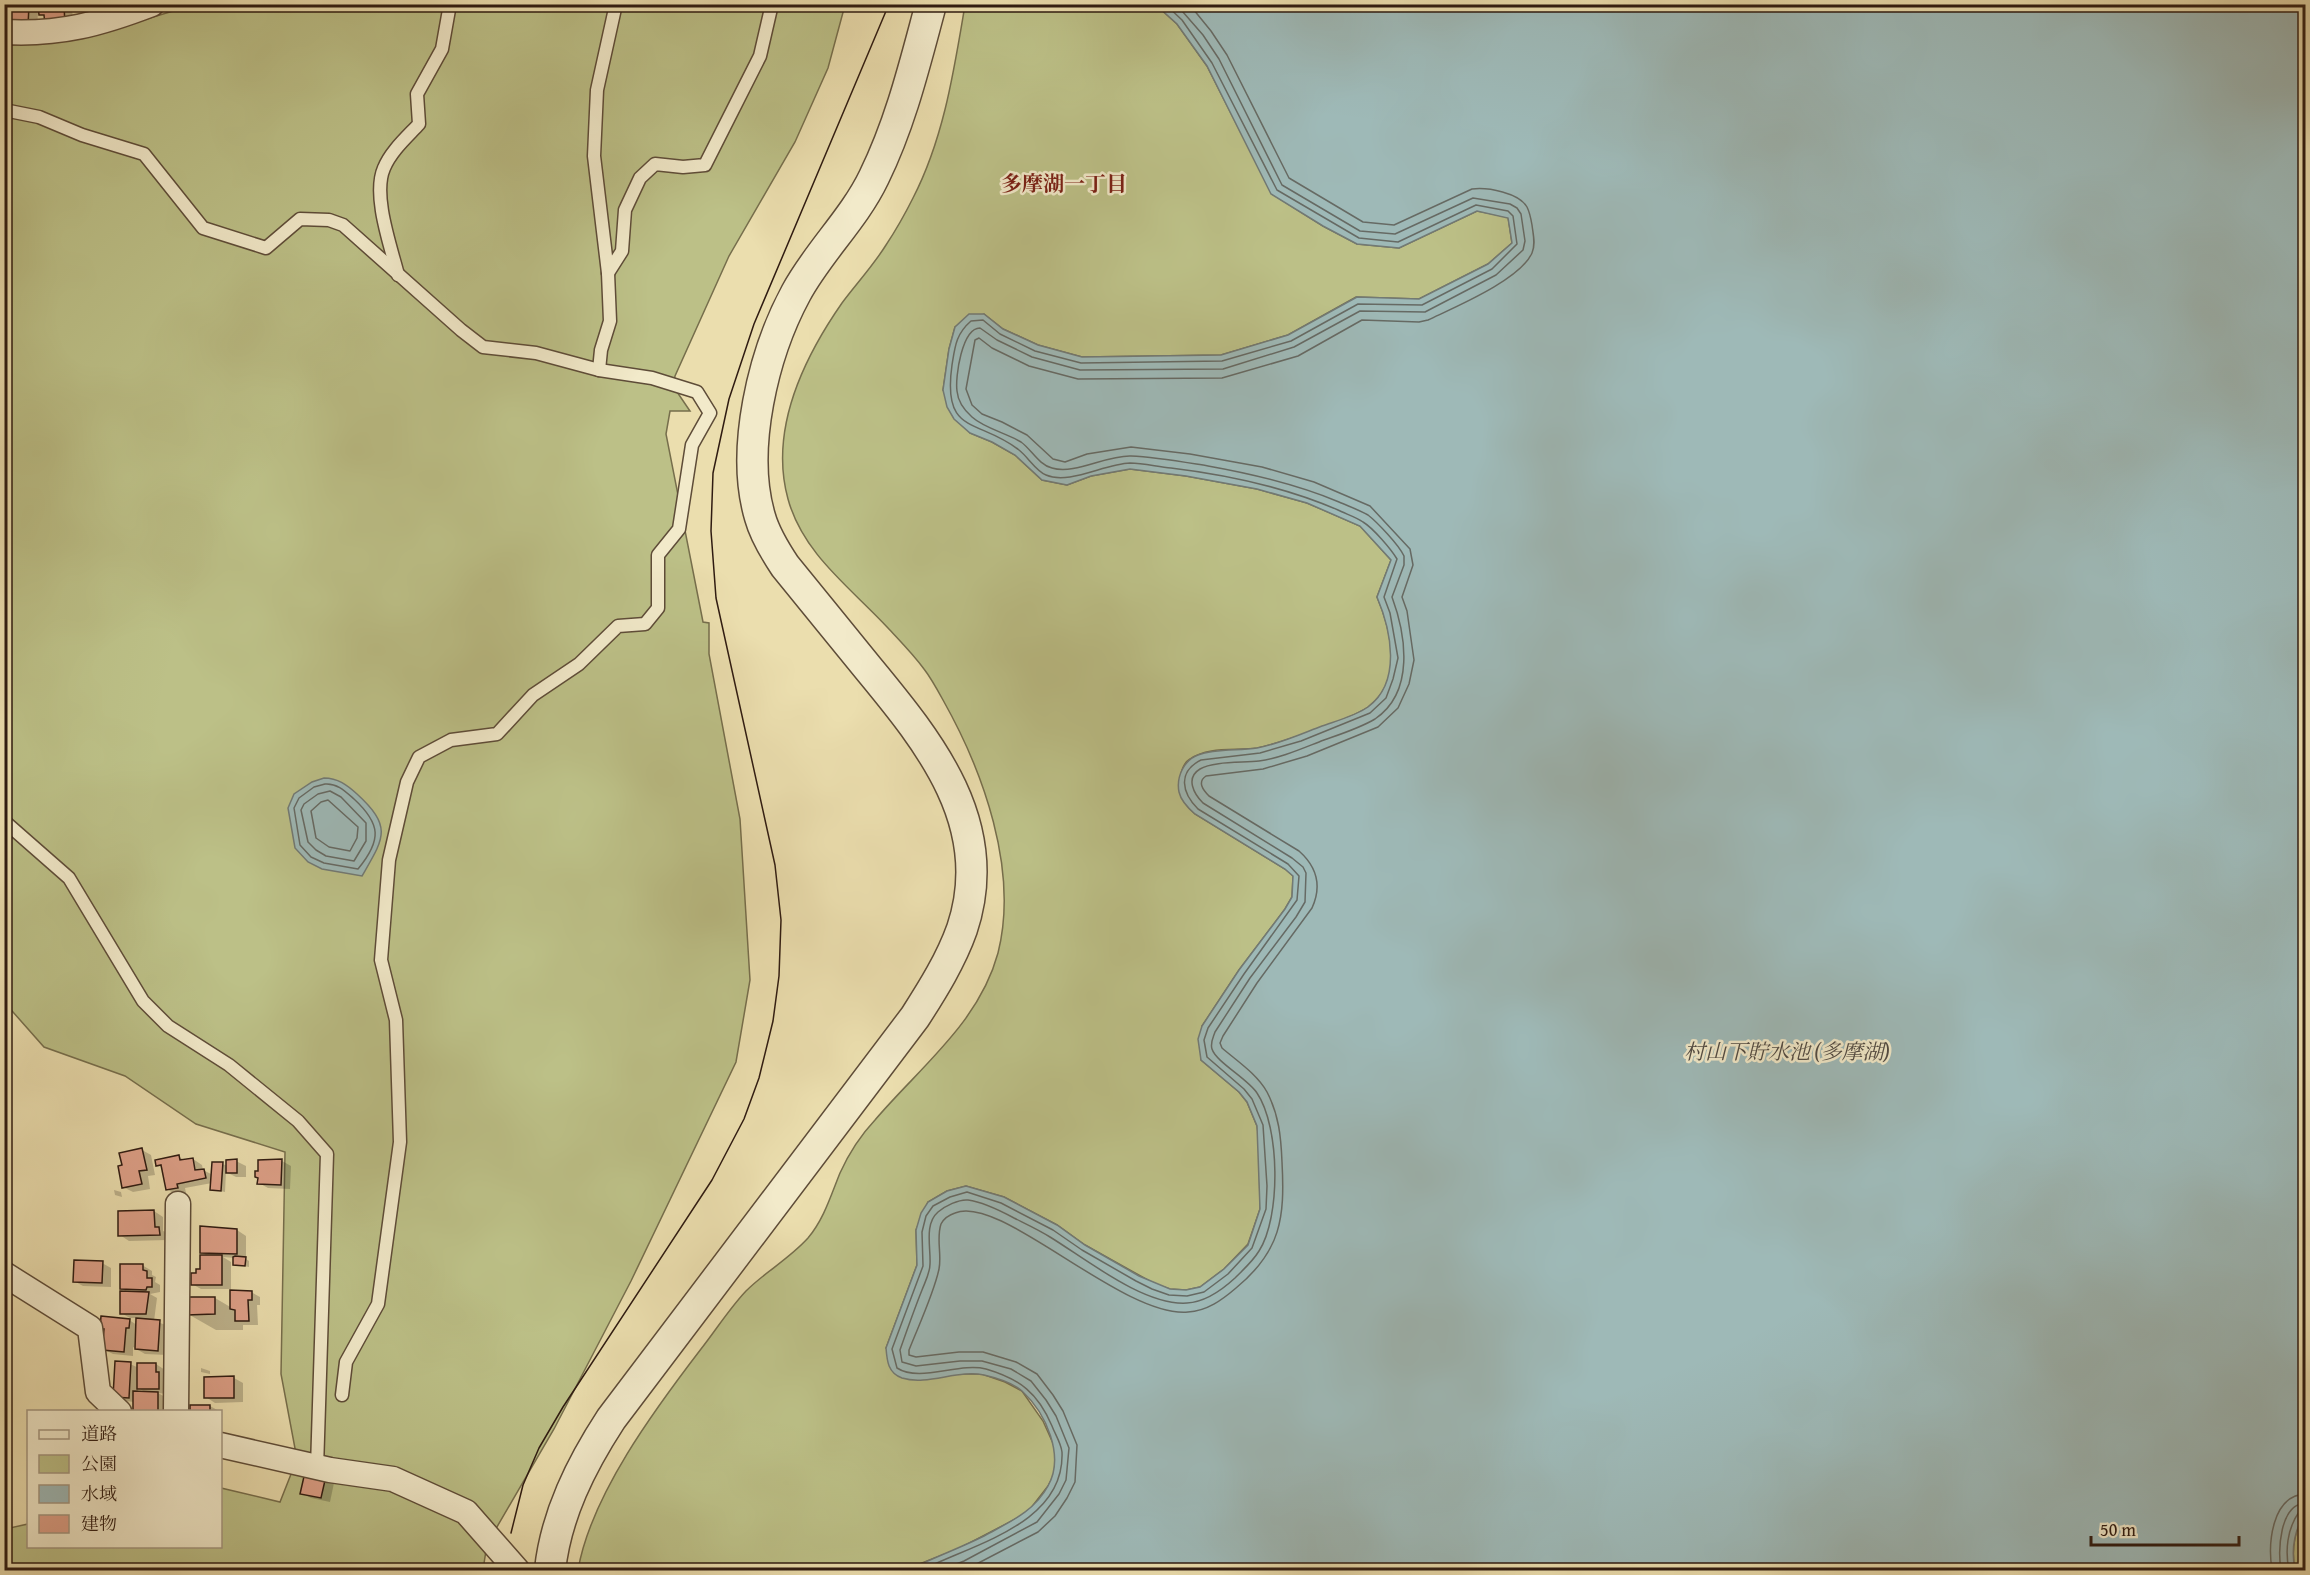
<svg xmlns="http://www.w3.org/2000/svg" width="2310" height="1575" font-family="'Gentium Book Plus','Noto Serif JP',serif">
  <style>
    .green { fill: #bcc087; stroke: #766e4c; stroke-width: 1.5 }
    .water { fill: #9eb9b7; stroke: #727a75; stroke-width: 1.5 }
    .shadow { fill: #0003; fill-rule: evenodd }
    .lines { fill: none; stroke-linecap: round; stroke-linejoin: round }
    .shore { stroke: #666a64; stroke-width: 1.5 }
    .building { fill: #dea088; stroke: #2f1b11; stroke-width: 1.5 }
    .service-casing { stroke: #5e4c38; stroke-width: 15 }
    .minor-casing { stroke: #5e4c38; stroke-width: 27 }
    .tertiary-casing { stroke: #5e4c38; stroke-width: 33 }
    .service { stroke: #f2eaca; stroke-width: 12 }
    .minor { stroke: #f2eaca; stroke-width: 24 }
    .tertiary { stroke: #f2eaca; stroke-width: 30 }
    .tram { stroke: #2f1b11; stroke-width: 1.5 }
    .labels { text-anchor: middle; stroke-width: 5; stroke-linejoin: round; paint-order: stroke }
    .neighbourhood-label { font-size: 21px; font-weight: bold; fill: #7a1f14; stroke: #f2eaca }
    .water-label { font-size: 21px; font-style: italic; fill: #504a43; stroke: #f2eaca }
  </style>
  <rect width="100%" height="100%" fill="#ebdeae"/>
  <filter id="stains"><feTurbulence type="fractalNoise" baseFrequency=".00333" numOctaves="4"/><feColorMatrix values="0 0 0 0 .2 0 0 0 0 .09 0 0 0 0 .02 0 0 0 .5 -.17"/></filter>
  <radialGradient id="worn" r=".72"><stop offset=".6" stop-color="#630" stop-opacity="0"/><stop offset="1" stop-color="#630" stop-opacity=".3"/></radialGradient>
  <g class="green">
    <path d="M196,4L845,5L828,68L795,142L729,256L675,376L673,386L690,411H670L666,434L703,622L709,623V654L740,819L750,980L736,1062L631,1281L554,1429L487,1544L483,1570H5V1529L28,1524V1546H220L221,1488L280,1502L297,1459L281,1374L285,1152L196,1124L125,1076L44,1047L5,1003L4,46L94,35Z"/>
    <path d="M965,5H1156L1177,24L1207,66L1272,194L1323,226L1357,244L1399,248L1477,211L1508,217L1512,243L1488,264L1419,299L1356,297L1288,335L1221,355L1082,357L1038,345L1003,329L984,314L955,327L949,349L943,390L970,433L992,442L1015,455L1042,480L1067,485L1091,476L1130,469L1186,476L1257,489L1307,503L1360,526L1391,560L1377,597C1389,625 1400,667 1381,694C1378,698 1372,704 1368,707C1351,719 1278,744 1257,748C1236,751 1208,746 1190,759C1185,762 1182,769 1181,774C1176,792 1182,802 1195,814L1285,869L1293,876L1292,897L1285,909L1239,970L1202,1026L1201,1060L1239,1092L1247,1102L1257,1126L1259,1140L1260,1209L1248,1244L1224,1269L1200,1287L1186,1290L1170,1289L1155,1284L1085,1245L1057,1225L1004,1197L966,1186L947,1191L928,1202L916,1230L917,1265L886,1348L961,1374H982L1005,1382L1022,1391L1043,1421L1056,1450L1054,1474L1048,1486L1027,1513L958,1549L904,1570H578C591,1495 655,1409 701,1349C716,1330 729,1309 746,1291C765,1272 789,1259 808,1238C824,1219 831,1195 840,1173C849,1153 860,1136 875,1120C920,1067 979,1023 998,953C1019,870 983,771 943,700C937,689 931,678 924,669C913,654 900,641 888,628C851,588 803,554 788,499C769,430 803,359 842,303C856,284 873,266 886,245C896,230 905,214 913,198C944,138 954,70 965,5Z"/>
    <path d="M2305,1512V1570H2295C2291,1549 2294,1531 2305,1512Z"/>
  </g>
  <g class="water">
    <path d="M1156,5H2305L2306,1512C2294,1530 2291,1550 2295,1570H904C914,1568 921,1564 930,1560C948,1552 966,1545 984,1536C1009,1522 1034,1512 1048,1486C1065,1456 1046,1413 1022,1391C1013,1383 997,1378 984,1375C958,1369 928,1386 902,1378C888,1373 887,1361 886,1348L917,1265L916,1230L921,1213L928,1202L947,1191L966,1186L1004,1197L1057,1225L1085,1245L1139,1276L1170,1289L1186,1290L1200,1287L1224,1269L1248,1245L1260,1209L1257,1126L1247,1102L1239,1092L1201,1060L1198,1039L1202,1026L1239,970L1285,909L1292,897L1293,876L1285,869L1195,814C1188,808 1181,801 1179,792C1176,777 1184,760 1198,755C1216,748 1238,751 1257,748C1279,744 1301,734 1322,726C1336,721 1355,716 1368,707C1402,682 1391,630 1377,597L1391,560L1360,526L1307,503L1257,489L1186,476L1130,469L1091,476L1067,485L1042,480L1015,455L992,442L970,433L954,419L947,407L943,390L949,349L955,327L969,314H984L1003,329L1038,345L1082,357L1221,355L1288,335L1357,297L1419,299L1488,264L1512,243L1508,218L1477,211L1399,248L1357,244L1323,226L1271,194L1207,66L1177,24Z"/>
    <path d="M324,778C338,778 347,785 357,794C393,827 384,838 362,876L322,869L308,862L295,848L288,808L294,794L312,782Z"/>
  </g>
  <g class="shadow">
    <path d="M5,4H23L24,7H28L38,12L37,30L6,21Z"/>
    <path d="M57,4H64L72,9L74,30L41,14Z"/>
    <path d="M142,1150L151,1155L155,1175L148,1176L150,1189L133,1192L123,1187Z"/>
    <path d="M179,1157L186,1161L193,1159L202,1165L203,1170L213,1175L223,1164L227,1166L236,1161L246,1166V1177H236L226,1172L225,1192L212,1189V1183L185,1188L186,1193L176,1195L167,1189L163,1168L158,1165Z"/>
    <path d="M260,1161H282L291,1166L290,1189L268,1188L259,1183Z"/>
    <path d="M114,1190L121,1192L122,1197L115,1195Z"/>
    <path d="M154,1211L163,1217V1231L168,1233V1240L129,1241L120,1235Z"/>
    <path d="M202,1227L237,1230L246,1236V1259L249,1261V1267L234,1264L235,1258L223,1257L231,1262V1289H201L192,1284L209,1257L201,1252Z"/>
    <path d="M102,1263L111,1268V1287L83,1286L74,1281Z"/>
    <path d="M142,1265L152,1271V1275L156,1277L155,1282L160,1285V1292L150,1294L157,1298L154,1321L169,1326L167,1355L145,1354L133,1347V1356L113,1354L103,1349L105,1330L102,1328L129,1320L137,1325L138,1318H130L121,1313L128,1293L121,1288Z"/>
    <path d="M251,1292L260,1297V1305H257L258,1325H243V1330H216L188,1314L215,1298L232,1308Z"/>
    <path d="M130,1364L139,1368V1364H156L165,1370L168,1394L158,1393L167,1398V1412H138L135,1410V1402L124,1401L115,1396ZM138,1388L147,1393H138Z"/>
    <path d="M201,1368L210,1371V1374L201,1372Z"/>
    <path d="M234,1378L243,1383V1402L215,1403L206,1397Z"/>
    <path d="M210,1406L219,1411L191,1412Z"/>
    <path d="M325,1478L334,1483L330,1502L311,1498L302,1493Z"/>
  </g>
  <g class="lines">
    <g class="shore">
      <path d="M325,784C337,783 345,791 354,799C381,824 382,840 358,869L324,863L311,857L300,845L294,808L299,798L314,787Z"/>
      <path d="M330,791L341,797L366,823V841L354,861L326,856L316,850L308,842L301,810L304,804L318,794Z"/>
      <path d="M328,800L358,827L357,838L350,851L329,847L316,838L311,811L321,802Z"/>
      <path d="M922,1570C973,1544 1065,1524 1062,1452C1061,1443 1055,1434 1052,1426C1038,1393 1020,1379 986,1369C959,1362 920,1383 897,1368L892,1349L923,1266L922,1232L926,1216L933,1206L950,1197L967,1192L1001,1203L1053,1230L1082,1250L1136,1281L1152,1289L1169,1295L1187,1296L1204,1292L1228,1274L1252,1248L1266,1209L1267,1186L1263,1125L1252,1099L1244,1089L1207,1057L1204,1040L1208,1028L1244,974L1297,900L1299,876L1288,864L1198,809C1182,793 1177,772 1201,760L1260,753L1301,741L1370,713L1386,698L1393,679L1398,658L1390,613L1384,597L1397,559C1391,549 1373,528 1363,522C1356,517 1346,514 1338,510C1285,487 1229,475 1171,468C1158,467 1144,463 1130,463C1104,464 1069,485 1046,475C1036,471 1028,457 1019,450C978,418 942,436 952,365C955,346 956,334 971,321L983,320L1000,334L1035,351L1081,363L1222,361L1291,341L1358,304L1422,305L1492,269L1517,244L1513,216L1508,211L1476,205L1398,242L1359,238L1277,190L1212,63L1182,20L1165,4"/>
      <path d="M941,1570L964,1561L1037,1522L1059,1494L1066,1480L1069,1448L1056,1416L1046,1400L1031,1381L1011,1369L982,1361H960L916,1366L902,1362L900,1350C907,1330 914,1310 922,1290C925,1282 930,1273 930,1264C931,1248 924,1224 938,1212C945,1206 959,1199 968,1200C983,1202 1001,1211 1014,1218C1026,1224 1039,1230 1050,1237C1086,1259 1144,1306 1187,1303C1206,1302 1222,1290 1235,1278C1243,1270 1253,1261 1259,1251C1281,1217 1280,1127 1257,1093C1248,1079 1216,1062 1212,1049C1210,1043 1213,1038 1215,1032L1250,978L1296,917L1305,902L1306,873L1303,867L1292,858L1203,803C1194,794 1185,778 1200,769C1213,761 1243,763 1259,761C1281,758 1303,748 1324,740C1341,734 1360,728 1375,719C1415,692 1406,635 1392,597L1404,565V556C1399,545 1377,522 1368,515C1359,510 1348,506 1339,502C1296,484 1253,474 1208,466C1183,462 1156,457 1131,456C1106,455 1075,475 1052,468C1039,465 1031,449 1021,442C1006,433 984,428 972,417C964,410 958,402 957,391C955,377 962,328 980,328L997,340L1032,357L1080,370L1223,369L1294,347L1360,311L1425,312L1496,275L1523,250L1525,241L1521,214L1517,208L1510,204L1473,198L1395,234L1360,231L1282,185L1219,59L1203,35L1176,4"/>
      <path d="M965,1570L1038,1532L1055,1516L1067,1498L1075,1482L1077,1445L1063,1411L1053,1395L1037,1374L1016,1362L983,1352H959L916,1357L909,1355V1350C918,1327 934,1293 939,1269C942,1254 936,1239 941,1224C944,1218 949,1215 955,1213C1000,1193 1122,1318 1188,1312C1207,1311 1222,1300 1236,1288C1281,1251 1285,1218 1282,1162C1281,1137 1279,1115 1267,1092C1257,1074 1237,1061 1222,1048L1220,1043L1223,1036L1257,983L1312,908C1322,886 1317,867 1299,851L1209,796C1203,790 1197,782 1206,776L1263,769L1307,756L1378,727L1398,708L1409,684L1414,660L1407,611L1402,597L1413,565L1410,549L1370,506L1314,482L1262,467L1190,454L1131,447L1087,454L1065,462L1053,459L1027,435L1002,422L982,414L972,405L966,389L975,340L979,338L992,348L1029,366L1078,379L1222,378L1298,356L1362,320L1419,322L1428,320C1455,307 1520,280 1532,253C1536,244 1533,234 1532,225C1531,219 1530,213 1527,207C1519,193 1488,187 1472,189L1394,225L1363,222L1289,178L1227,55L1211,31L1189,4"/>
      <path d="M2272,1570C2268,1545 2271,1495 2306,1494"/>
      <path d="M2281,1570C2278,1551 2279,1504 2306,1503"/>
      <path d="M2289,1570C2285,1551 2287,1529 2299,1512L2306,1510"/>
    </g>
  </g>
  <g class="building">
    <path d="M64,4L65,26L45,25L44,15H39L38,5Z"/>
    <path d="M29,5L28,26L4,22V6Z"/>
    <path d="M142,1148L147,1170L139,1171L142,1184L122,1188L118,1166L122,1165L119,1153Z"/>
    <path d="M179,1155L180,1160L193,1158L195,1170L204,1169L206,1178L177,1184L178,1188L166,1190L161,1165L156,1166L155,1160Z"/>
    <path d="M237,1159V1173H226V1160Z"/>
    <path d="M282,1159L281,1185L257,1184L258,1178L255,1177V1171H258V1160Z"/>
    <path d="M212,1162H223L221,1191L210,1190Z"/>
    <path d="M154,1210L155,1227H159L160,1235L118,1236V1211Z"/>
    <path d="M200,1226L237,1229V1254L200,1253Z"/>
    <path d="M200,1255H222V1285H191V1273H196V1269H200Z"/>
    <path d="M235,1256L246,1257L245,1266L233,1265V1257Z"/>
    <path d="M74,1260L103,1261L102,1283L73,1282Z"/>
    <path d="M120,1264H143V1270L147,1271V1278H152V1287H147L146,1290L120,1289Z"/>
    <path d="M230,1290L252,1291V1300H248L249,1321H235V1310L230,1309Z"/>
    <path d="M120,1291L149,1292L146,1314H120Z"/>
    <path d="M186,1297H215V1314L186,1315Z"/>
    <path d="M101,1316L130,1319L129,1328H126L124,1352L102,1350L104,1329H100Z"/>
    <path d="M136,1318L160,1320L158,1351L135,1349Z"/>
    <path d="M115,1361L131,1362L129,1398L113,1397Z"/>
    <path d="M137,1363H156V1372H159V1389H137Z"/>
    <path d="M234,1376V1398H204V1377Z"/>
    <path d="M133,1391L158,1392V1411H133Z"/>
    <rect x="190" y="1405" width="20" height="7"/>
    <path d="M305,1472L326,1476L321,1498L300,1494Z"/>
  </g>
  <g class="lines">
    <g class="service-casing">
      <g id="service">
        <path d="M4,110L39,117L82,135L144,154L203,228L266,248L300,219L329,220L343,225L461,330L483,347L536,353L599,370L652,378L697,392L710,413L692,445L679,529L658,555V608L645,624L618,626L579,664L533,695L497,734L451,740L419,757L407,782L389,860L381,960L396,1020L400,1142L378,1304L346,1362L342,1395"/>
        <path d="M608,273L622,251L625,210L640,178L655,164L683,167L705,165L760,56L772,4"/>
        <path d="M398,275C391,247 372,195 384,168C391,151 407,137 419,124L417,94L442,49L450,4"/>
        <path d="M599,370L601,350L610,321L608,273L594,156L597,90L616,4"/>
        <path d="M4,821L69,878L143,1001L168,1026L229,1065L298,1121L327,1154L317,1468"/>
      </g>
    </g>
    <g class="minor-casing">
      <g id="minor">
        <path d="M4,32C60,35 100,24 152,4"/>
        <path d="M4,1274L90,1328L98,1392L119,1412"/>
        <path d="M176,1412L178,1204"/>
        <path d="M220,1445L330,1470L393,1479L466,1512L517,1570"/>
      </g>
    </g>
    <g class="tertiary-casing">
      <path id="tertiary" d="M550,1570C556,1515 581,1465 611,1419L915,1017C933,989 951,960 962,929C997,825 930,743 868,668C840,634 813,600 785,566C775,551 765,535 760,517C740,450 763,354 796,293C818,252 854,219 874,177C901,122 915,63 931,4"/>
    </g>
    <use href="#service" class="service"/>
    <use href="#minor" class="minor"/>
    <use href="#tertiary" class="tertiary"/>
    <path class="tram" d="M511,1533L523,1485L539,1448L563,1407L712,1180L744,1119L759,1078L773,1021L779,976L781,920L775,865L716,598L711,531L713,473L729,399L754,324L889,4"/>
  </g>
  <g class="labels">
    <g class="neighbourhood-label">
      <text x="1064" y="191">多摩湖一丁目</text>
    </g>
    <g class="water-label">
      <text x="1787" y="1059">村山下貯水池 (多摩湖)</text>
    </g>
  </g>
  <rect width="2310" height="1575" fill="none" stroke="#ebdeae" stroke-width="24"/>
  <rect x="6" y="6" width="2298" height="1563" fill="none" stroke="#2f1b11" stroke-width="3"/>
  <rect x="12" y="12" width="2286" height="1551" fill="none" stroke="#2f1b11" stroke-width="1.5"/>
  <rect x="27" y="1410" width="195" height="138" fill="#f2eaca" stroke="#a49780" stroke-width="1.5"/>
  <rect x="39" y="1430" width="30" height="9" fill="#f2eaca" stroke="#a49780" stroke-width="1.5"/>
  <text x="81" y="1440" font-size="18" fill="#2f1b11">道路</text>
  <rect x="39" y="1455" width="30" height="18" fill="#bcc087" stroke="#a49780" stroke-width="1.5"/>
  <text x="81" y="1470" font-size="18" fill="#2f1b11">公園</text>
  <rect x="39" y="1485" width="30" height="18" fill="#9eb9b7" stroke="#a49780" stroke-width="1.5"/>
  <text x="81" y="1500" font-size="18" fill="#2f1b11">水域</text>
  <rect x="39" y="1515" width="30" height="18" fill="#dea088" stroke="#a49780" stroke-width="1.5"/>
  <text x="81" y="1530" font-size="18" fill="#2f1b11">建物</text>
  <path d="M2091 1536v9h148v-9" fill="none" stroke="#2f1b11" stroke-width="3"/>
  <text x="2100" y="1536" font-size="18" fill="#2f1b11" stroke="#f2eaca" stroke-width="4.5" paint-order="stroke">50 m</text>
  <rect width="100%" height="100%" filter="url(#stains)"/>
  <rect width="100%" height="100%" fill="url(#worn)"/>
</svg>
